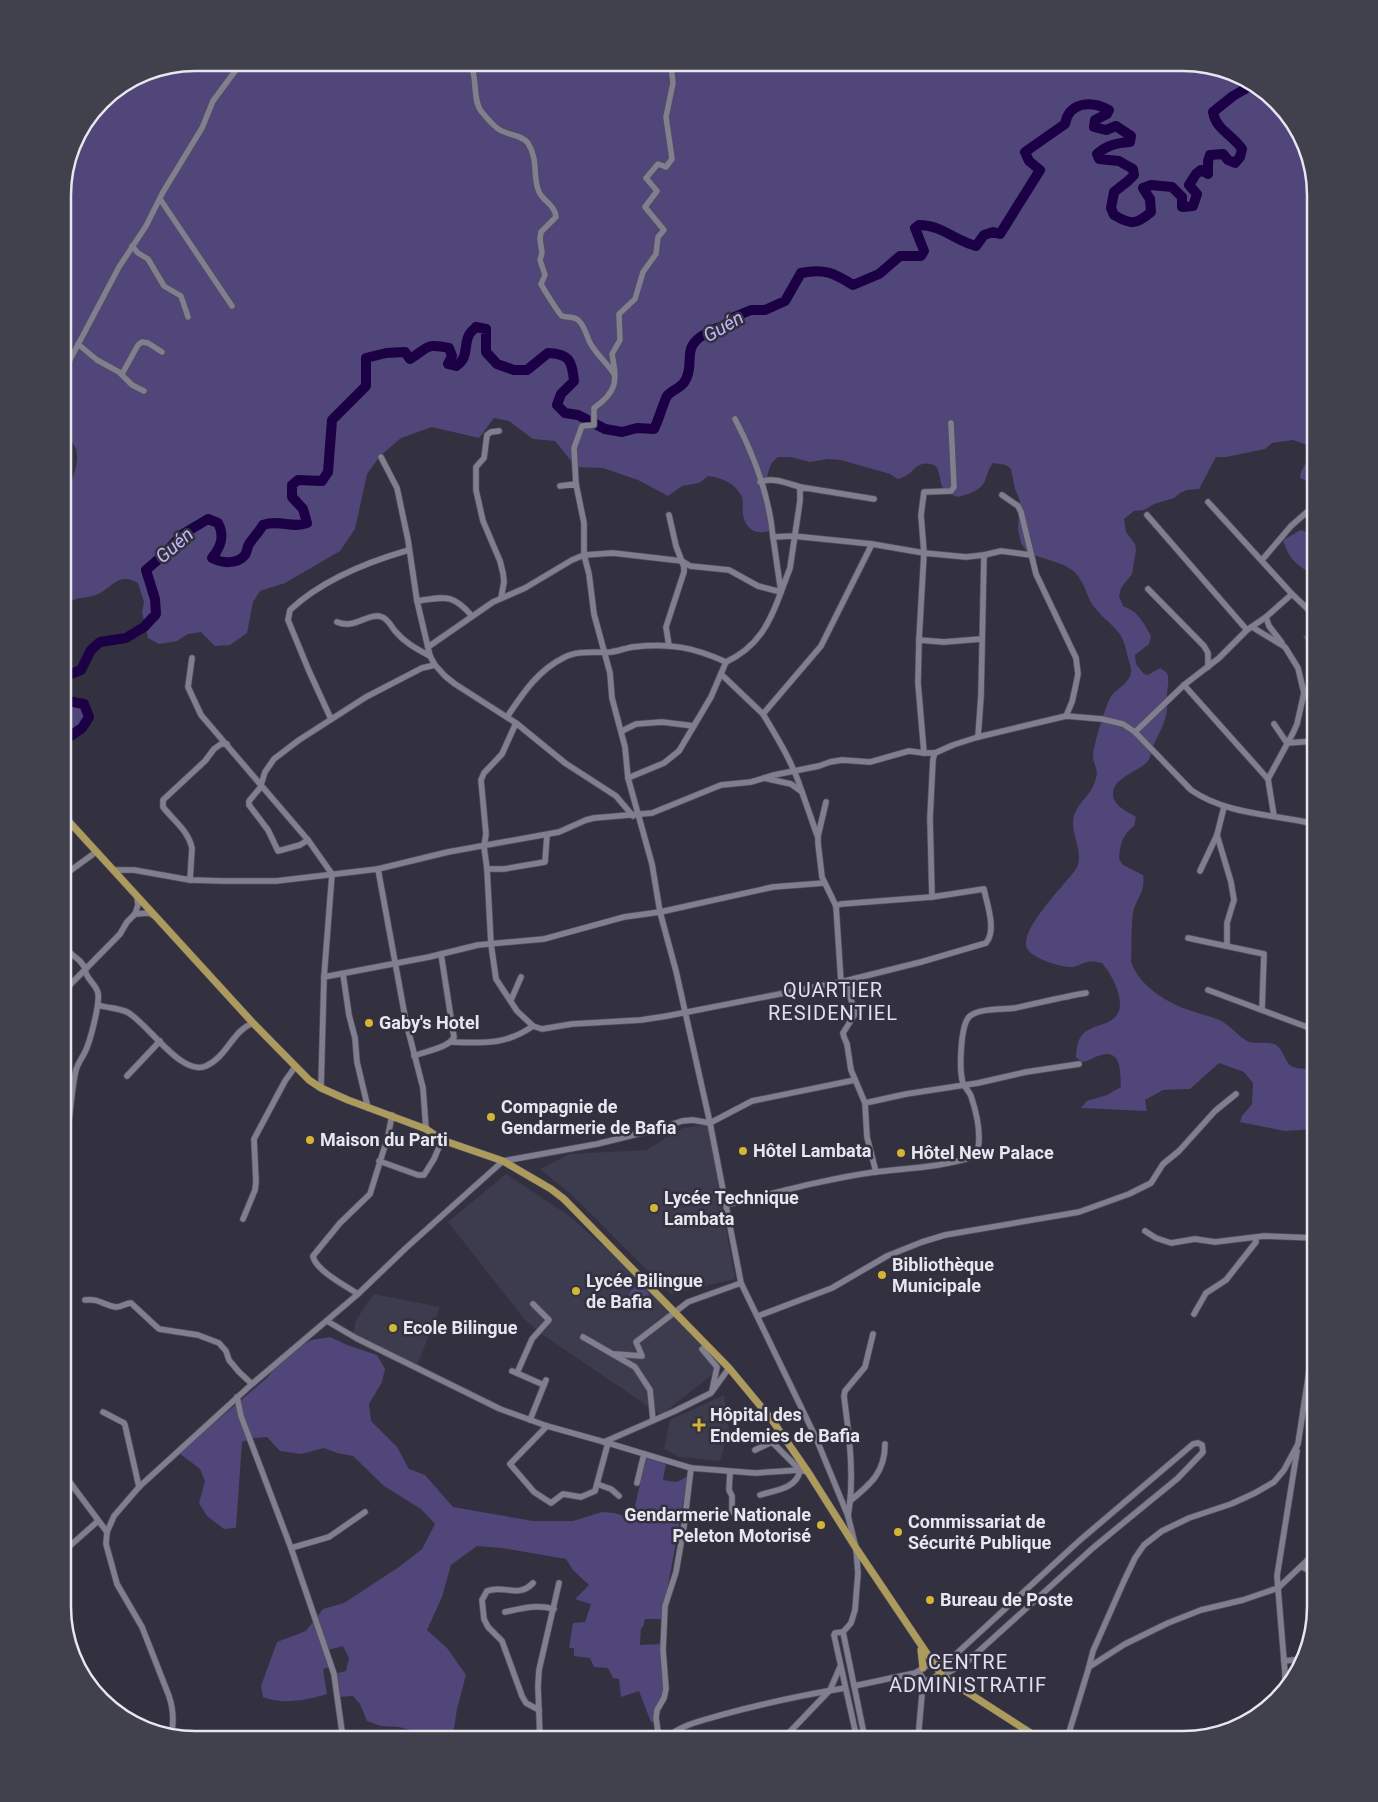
<svg xmlns="http://www.w3.org/2000/svg" width="1378" height="1802" font-family="Roboto,sans-serif">
  <style>
    .built { fill: #3d3b4e }
    .green { fill: #504679 }
    .lines { fill: none; stroke-linecap: round; stroke-linejoin: round }
    .river { stroke: #1b0045; stroke-width: 10 }
    .minor-casing { stroke: #504f5a; stroke-width: 7 }
    .major-casing { stroke: #504f5a; stroke-width: 8 }
    .minor { stroke: #817f8f; stroke-width: 5.5 }
    .major { stroke: #ad9b5e; stroke-width: 7 }
    .poi-dot { fill: #d6b534; stroke: #33313f; stroke-width: 2 }
    .labels { text-anchor: middle; stroke-width: 5; stroke-linejoin: round; paint-order: stroke }
    .poi-label { font-size: 18px; font-weight: bold; fill: #e8e7f0; stroke: #33313f; text-anchor: start }
    .water-label { font-size: 19px; font-style: italic; fill: #c1b8f6; stroke: #33313f }
    .quarter-label { font-size: 20px; letter-spacing: 1px; fill: #e0def0; stroke: #33313f }
    .rim { fill: none; stroke: #e8e7f0; stroke-width: 2.5 }
  </style>
  <rect width="100%" height="100%" fill="#33313f"/>
  <g class="built">
    <path d="M704,1125L708,1126L735,1279L671,1294L570,1193L540,1169L570,1154L646,1150L683,1128Z"/>
    <path d="M506,1174L568,1215L622,1262L722,1367L661,1415L543,1335L525,1320L448,1222Z"/>
    <path d="M374,1294L440,1307L416,1368L352,1337L356,1320Z"/>
    <path d="M724,1395L729,1430L720,1461L679,1457L664,1449L670,1420Z"/>
  </g>
  <g class="green">
    <path d="M195,63H1192L1250,80L1293,122L1315,195V484L1300,478L1301,472L1309,457L1307,445L1293,440L1272,443L1265,449L1226,457H1216L1199,489L1187,490L1180,493L1174,498L1154,504L1144,510L1134,511L1124,519L1126,532L1135,544L1136,550L1132,574L1121,588L1119,596L1123,606C1139,612 1143,622 1151,636L1149,644L1135,655L1136,664L1144,674L1148,675L1160,668L1167,673C1170,681 1167,687 1167,696C1169,717 1162,727 1153,746C1151,751 1151,757 1148,761C1140,771 1112,778 1113,794C1113,806 1127,811 1136,817L1134,826C1122,835 1120,845 1119,859L1123,865L1143,875C1146,892 1136,898 1133,913C1131,928 1132,945 1131,961C1137,983 1163,1000 1183,1008C1195,1013 1208,1015 1219,1020C1230,1025 1237,1035 1247,1041C1255,1045 1265,1041 1274,1044C1284,1048 1284,1063 1293,1067C1299,1069 1309,1069 1315,1069V1129L1285,1131L1240,1122L1242,1116L1252,1104L1253,1083L1244,1072L1219,1063L1190,1089L1163,1090L1145,1100L1147,1111L1081,1108L1087,1101L1107,1095L1121,1087C1120,1073 1122,1049 1101,1055C1094,1057 1089,1061 1082,1062L1076,1057C1076,1049 1078,1037 1085,1032C1093,1026 1105,1025 1113,1019C1130,1007 1112,974 1102,963C1097,962 1092,961 1087,962C1082,963 1078,966 1073,967C1062,968 1035,959 1028,950C1015,933 1066,884 1076,869C1086,852 1067,830 1075,813C1081,799 1092,795 1096,778C1099,769 1093,764 1093,756C1093,746 1105,708 1110,698C1115,689 1130,684 1131,672C1132,668 1129,662 1128,658C1126,649 1124,640 1119,633C1112,624 1102,617 1095,608C1085,596 1086,581 1072,570C1064,563 1041,558 1030,554L1025,549L1021,543L1018,529L1020,501L1015,489L1011,469L1006,465L993,463C989,468 988,472 986,478C982,491 969,494 957,497C934,485 945,485 936,466C915,457 915,476 898,479L890,474L841,460L828,459L810,462L791,457H778C759,469 769,512 771,530C757,536 746,530 743,515C742,508 744,501 741,495C733,482 722,478 708,476L699,483L682,486L668,496L638,480L603,468L576,467L555,441L533,439L509,421L494,418L479,438L432,427L401,438L380,456L367,474L355,529L340,551L285,583L260,591L253,602L247,633L230,645L215,646L201,632L188,634L177,641L159,644L148,638L142,612L144,602L138,583C118,572 114,586 98,594C90,598 79,597 70,601L63,597V499C71,485 90,444 63,438V361L73,348L63,333V186L76,136L107,96L144,72Z"/>
    <path d="M1301,530L1315,535V572L1310,573C1295,564 1288,557 1283,540Z"/>
    <path d="M1303,635L1315,639V672L1313,670L1314,658Z"/>
    <path d="M63,697L86,702L91,709C81,720 76,737 63,746Z"/>
    <circle cx="639" cy="1297" r="10"/>
    <path d="M330,1337L347,1345L377,1355L385,1369L382,1382L369,1404L371,1421L397,1447L409,1469L425,1475L453,1507L533,1521H573L602,1512L615,1513L632,1519L646,1458L666,1464L663,1480L677,1482L688,1476L662,1619H645L643,1627L641,1628L640,1645L662,1644L665,1685L663,1697L656,1705L654,1722H651L639,1691L621,1697L619,1679L613,1678L608,1668L594,1667L590,1658L574,1656V1648H569L573,1623L585,1622L591,1604L575,1599L589,1585L573,1570L566,1559L502,1548L477,1546L451,1565L442,1597L427,1630L447,1648L466,1675L457,1709L453,1735L423,1733L399,1727L381,1726L367,1721L360,1704L353,1696L337,1697L334,1674L346,1671L349,1658L343,1646L328,1650L330,1667L323,1669L327,1694C307,1700 283,1705 263,1697L261,1686L277,1642L306,1631L323,1609L344,1603L399,1567L422,1549L435,1524L421,1509L384,1486L353,1456L337,1453L324,1448L301,1454L280,1451L267,1437L253,1438L242,1442L236,1528L224,1529L207,1516L199,1503L205,1481L200,1469L179,1453L268,1377L281,1360L311,1340Z"/>
  </g>
  <g class="lines">
    <g class="river">
      <path d="M63,677L81,670L91,650L100,642L126,638L144,627L156,614L155,599L146,570L160,558L183,534L208,519L218,523C225,536 221,547 212,558C221,563 237,565 245,555C247,552 247,548 249,544C253,538 259,532 263,525C279,519 293,529 307,523L303,509L292,497V485L298,480L322,481L328,472L332,420L366,386V358L386,353L405,352L410,359C429,347 426,343 449,348L452,356L448,364L456,366C468,358 464,349 468,337C469,333 473,330 476,327L486,329V352L497,364L514,370H527L548,353C570,354 572,361 574,381L561,394L557,405L565,413L578,415L605,429L622,432L637,428L654,429C658,422 664,401 667,396C672,390 681,388 685,381C696,363 680,348 705,334C711,331 716,327 723,327L732,318L751,310H765L785,301L801,273C824,268 834,273 853,285L879,274L900,256H921L924,251L915,228L919,225C942,225 955,241 976,246L984,235L993,232L1000,234L1040,170L1029,161L1025,152L1065,124C1069,102 1091,100 1109,110L1107,114L1095,120L1094,127L1106,130L1116,126L1131,136L1130,142C1117,143 1107,145 1097,154L1099,159L1119,161L1133,169L1134,175L1128,181L1114,192L1111,208L1114,215C1131,225 1136,225 1151,212L1150,199L1143,188L1151,185L1172,187L1182,197V207L1193,206L1197,194L1189,185L1196,174L1201,170L1208,174V161L1210,155L1223,154L1228,160L1235,163L1240,157L1242,149C1232,134 1216,130 1213,112L1233,96L1252,85V82"/>
      <path d="M63,741L82,728L89,717L84,704L63,700"/>
    </g>
    <g class="minor-casing">
      <g id="minor">
        <path d="M470,63C478,77 472,99 481,111C486,117 494,127 500,130C508,135 522,135 528,143C539,161 532,176 539,192C544,202 555,205 556,217L541,232L540,239L542,253L540,260L545,275L541,284C543,288 559,314 562,316C568,318 576,316 580,322C586,329 587,339 592,346C598,356 608,364 614,374"/>
        <path d="M160,199L232,306"/>
        <path d="M132,246L138,253L148,259L164,286L181,296L188,317"/>
        <path d="M78,344L97,360L119,372L132,385L144,391"/>
        <path d="M63,373L119,267L146,226L163,192L202,128L213,101L241,63"/>
        <path d="M122,374L138,345L142,342L148,343L162,352"/>
        <path d="M735,419C754,455 769,496 773,537"/>
        <path d="M499,431L491,432L487,435L484,458L476,467V490L483,521L500,561L503,573L504,582L501,598"/>
        <path d="M381,457L397,488L408,540L417,601L430,656L435,665L445,676L455,684L516,723L565,763L616,796L633,816"/>
        <path d="M760,482C774,477 786,483 800,487"/>
        <path d="M576,484L574,448L582,426L594,425V408C618,391 617,381 612,354L620,340L619,314L635,299L643,272L656,254L658,237L664,230L645,207L657,191L646,178L658,164L666,167L672,159L666,117L673,83L671,66L672,63"/>
        <path d="M560,486L576,484L584,523V555L613,553L682,561L690,566L729,570L758,586L781,592C770,623 758,647 726,662"/>
        <path d="M1002,495L1018,506L1021,512L1036,574L1076,658L1078,674L1076,684L1072,702L1066,716"/>
        <path d="M874,499L800,487V501L790,568L781,592L773,537L793,536L872,544L924,553L966,557L984,555L1001,551L1031,555"/>
        <path d="M1147,515L1247,630"/>
        <path d="M1262,560L1291,526L1315,505"/>
        <path d="M1148,589L1204,646L1208,653V667"/>
        <path d="M1292,594L1315,616"/>
        <path d="M417,601C445,597 452,593 472,616"/>
        <path d="M1266,617L1269,626L1282,643"/>
        <path d="M337,622C354,630 368,612 382,617C388,619 391,626 395,631C405,643 417,649 430,656"/>
        <path d="M1252,627L1285,647L1298,668L1304,693L1297,724L1293,733L1268,779L1274,816"/>
        <path d="M919,640L944,642L981,639"/>
        <path d="M669,646L666,627L684,572V567L676,546L669,515"/>
        <path d="M428,647L493,602L525,588L572,560L584,555L589,574L594,614L610,673L612,698L625,747L628,778L652,864L660,912L676,971L710,1123L741,1283L816,1438L848,1516L856,1548L858,1573L855,1610L851,1623L843,1632L835,1633L834,1635L857,1739"/>
        <path d="M192,658L188,687L201,715L308,840L332,874L324,977L321,1088"/>
        <path d="M722,675L763,714L821,646L872,544"/>
        <path d="M1184,685L1268,779"/>
        <path d="M763,714C778,739 793,763 802,792"/>
        <path d="M507,717C523,693 538,670 565,657C578,650 596,653 611,652C618,651 626,648 633,647C670,643 693,647 726,662L711,697L679,751L664,763L628,778"/>
        <path d="M331,719L309,671L288,620L290,610C322,580 367,562 409,550"/>
        <path d="M516,723L502,754L484,773L481,780L486,834L484,847L487,869L491,944L496,979L517,1011L533,1026L542,1029L572,1024L641,1020L667,1016L841,982L836,906L841,904L932,897L930,818L933,759L935,753L953,745L978,737L1066,716L1102,719L1123,724L1135,732L1191,790C1227,815 1274,814 1315,824"/>
        <path d="M1274,724L1287,743L1315,741"/>
        <path d="M622,731L636,724L662,722L694,726"/>
        <path d="M1135,732L1184,685L1219,658L1247,630L1266,617L1292,594L1208,502"/>
        <path d="M978,737L981,696L984,555"/>
        <path d="M935,753H924L918,683L919,640L924,553L921,515L924,492L951,491L954,487L951,423"/>
        <path d="M764,778L791,784L802,792L817,835"/>
        <path d="M826,802L818,836V843L822,877L836,906"/>
        <path d="M1217,835L1231,882L1234,900L1227,923V946"/>
        <path d="M308,840L300,845L278,851L268,830L249,805V801L260,788L265,772L274,759L299,740L366,697L422,668L435,665"/>
        <path d="M378,869L448,852L559,832L586,820L594,818L652,813L721,785L751,782L774,775L819,766L830,762L842,760L870,762L909,751L924,753"/>
        <path d="M487,869H504L545,862L547,835"/>
        <path d="M113,870H134L190,880L225,881H276L378,869L406,1022L423,1088L426,1129"/>
        <path d="M1200,871L1217,835L1224,807"/>
        <path d="M63,876L96,852"/>
        <path d="M190,880L192,848C188,830 173,820 163,807V800L205,761L214,749L221,744H227"/>
        <path d="M135,914L149,913L154,916"/>
        <path d="M1188,938L1264,954L1262,1009"/>
        <path d="M63,947L80,961L86,969"/>
        <path d="M343,974L349,1015L355,1038L357,1062L368,1108"/>
        <path d="M324,977L429,957L478,945L544,939L624,917L660,912L773,887L824,883"/>
        <path d="M846,981L855,1014L843,1033L844,1037L847,1044L851,1070L865,1103"/>
        <path d="M841,982L921,962L986,943C997,930 987,905 984,889L932,897"/>
        <path d="M1208,990L1315,1030"/>
        <path d="M63,992L120,934L127,922L135,914L138,905L137,897"/>
        <path d="M511,1000L521,977"/>
        <path d="M98,1005C107,1008 119,1008 127,1012C148,1023 181,1077 206,1066C228,1056 232,1031 253,1023"/>
        <path d="M452,1042C484,1043 506,1045 533,1026"/>
        <path d="M414,1056C425,1051 449,1048 454,1037L441,954"/>
        <path d="M127,1076L160,1041"/>
        <path d="M63,1149C71,1123 70,1096 76,1070C78,1063 82,1058 85,1052C90,1042 100,1004 98,993C96,984 87,980 85,970"/>
        <path d="M379,1161L418,1175H424L434,1159L442,1140"/>
        <path d="M876,1172L867,1137L865,1103L906,1094L978,1083L1026,1072L1079,1064"/>
        <path d="M726,1205C775,1193 825,1179 875,1172C908,1168 944,1167 976,1156C983,1137 977,1114 971,1096C969,1091 965,1088 963,1083C959,1071 960,1024 970,1016C980,1008 1002,1010 1015,1008C1039,1003 1062,997 1086,993"/>
        <path d="M243,1219L255,1190L256,1182L254,1139L285,1081L295,1067"/>
        <path d="M1145,1231L1156,1238L1171,1243L1195,1239L1215,1242L1264,1236L1315,1238"/>
        <path d="M358,1294C346,1286 315,1270 313,1256L340,1223L370,1194L388,1136L392,1115"/>
        <path d="M85,1300C100,1298 104,1306 116,1307C122,1307 126,1303 131,1303L159,1329L198,1335L219,1343L226,1351L229,1360L239,1372L252,1384"/>
        <path d="M1194,1314L1206,1293L1226,1280L1256,1242L1255,1238"/>
        <path d="M758,1316L832,1288L887,1256L922,1242L945,1235L1079,1212L1129,1194L1151,1183L1163,1164L1179,1151L1215,1111L1236,1094"/>
        <path d="M327,1321L356,1338L500,1409L547,1426L608,1443L691,1468L755,1473L800,1470L808,1472"/>
        <path d="M583,1337L635,1367L650,1390L653,1420"/>
        <path d="M702,1349L717,1367L712,1391"/>
        <path d="M615,1354L642,1356L636,1342L688,1302L741,1283"/>
        <path d="M512,1371L544,1385"/>
        <path d="M517,1373L532,1339L549,1320L533,1304"/>
        <path d="M237,1397L241,1416L291,1548L334,1674L343,1739"/>
        <path d="M103,1412L124,1423L125,1425L139,1487"/>
        <path d="M530,1420L546,1380"/>
        <path d="M547,1426L510,1464L534,1492L551,1503L563,1494L581,1497L595,1491L608,1443"/>
        <path d="M604,1442L675,1411L711,1393L729,1368"/>
        <path d="M755,1450L772,1442L800,1470C797,1489 775,1490 760,1495"/>
        <path d="M730,1472L729,1490L732,1496V1512"/>
        <path d="M63,1473L107,1532"/>
        <path d="M637,1483L644,1454"/>
        <path d="M597,1484L611,1489L619,1496"/>
        <path d="M850,1501C871,1484 885,1472 885,1444"/>
        <path d="M848,1516C855,1476 849,1436 844,1396L845,1391L865,1367L873,1334"/>
        <path d="M291,1548L329,1537L365,1512"/>
        <path d="M63,1552L98,1521"/>
        <path d="M1302,1567L1315,1573"/>
        <path d="M533,1583C518,1599 504,1584 487,1591L482,1600L484,1619L488,1627L502,1641L522,1696L526,1703L539,1710"/>
        <path d="M505,1612C523,1608 536,1604 554,1609"/>
        <path d="M843,1632L865,1739"/>
        <path d="M1284,1661L1302,1659"/>
        <path d="M1089,1667L1093,1651L1124,1581L1135,1558L1144,1545L1162,1531L1189,1518L1231,1504L1255,1493L1274,1482L1284,1470L1298,1444L1315,1332"/>
        <path d="M854,1686L915,1673L931,1663L934,1665L955,1655L1079,1541L1193,1444L1198,1443L1202,1445L1203,1452L1178,1478L1094,1547L967,1662L942,1676H936L925,1682"/>
        <path d="M1285,1687V1673L1277,1576L1297,1451"/>
        <path d="M172,1731L211,1739"/>
        <path d="M170,1733L172,1731C174,1718 173,1708 169,1696L142,1627L117,1584L106,1544L107,1532L114,1516L139,1487L252,1384L358,1294L407,1247L503,1161L597,1144L658,1129L682,1121L693,1120L710,1123L752,1101L855,1080"/>
        <path d="M540,1739L538,1686L539,1670L559,1583"/>
        <path d="M662,1739L658,1732L656,1718L657,1710L664,1698L666,1689L663,1650L665,1606L676,1572L684,1526L691,1468"/>
        <path d="M665,1739C680,1725 700,1721 721,1715C761,1704 803,1695 845,1688"/>
        <path d="M783,1739L830,1690L840,1667"/>
        <path d="M918,1739L922,1694L925,1682L919,1672"/>
        <path d="M1067,1739L1089,1667L1125,1644L1168,1623L1201,1610L1243,1600L1278,1588L1315,1553"/>
      </g>
    </g>
    <g class="major-casing">
      <g id="major">
        <path d="M63,815L253,1023L309,1080L321,1088L348,1100L426,1129L442,1140L503,1161L551,1189L564,1199L729,1368L772,1420L808,1472L856,1548L942,1676L1040,1739"/>
        <path d="M921,1650L923,1668"/>
      </g>
    </g>
    <use href="#minor" class="minor"/>
    <use href="#major" class="major"/>
  </g>
  <g class="poi-dot">
    <circle cx="369" cy="1023" r="5"/>
    <circle cx="491" cy="1117" r="5"/>
    <circle cx="310" cy="1140" r="5"/>
    <circle cx="743" cy="1151" r="5"/>
    <circle cx="901" cy="1153" r="5"/>
    <circle cx="654" cy="1208" r="5"/>
    <circle cx="882" cy="1275" r="5"/>
    <circle cx="576" cy="1291" r="5"/>
    <circle cx="393" cy="1328" r="5"/>
    <path d="M696.5 1417.5h5v5h5v5h-5v5h-5v-5h-5v-5h5z"/>
    <circle cx="821" cy="1525" r="5"/>
    <circle cx="898" cy="1532" r="5"/>
    <circle cx="930" cy="1600" r="5"/>
  </g>
  <g class="labels">
    <g class="poi-label">
      <text x="379" y="1029">Gaby's Hotel</text>
      <text x="501" y="1113">Compagnie de<tspan x="501" dy="21">Gendarmerie de Bafia</tspan></text>
      <text x="320" y="1146">Maison du Parti</text>
      <text x="753" y="1157">Hôtel Lambata</text>
      <text x="911" y="1159">Hôtel New Palace</text>
      <text x="664" y="1204">Lycée Technique<tspan x="664" dy="21">Lambata</tspan></text>
      <text x="892" y="1271">Bibliothèque<tspan x="892" dy="21">Municipale</tspan></text>
      <text x="586" y="1287">Lycée Bilingue<tspan x="586" dy="21">de Bafia</tspan></text>
      <text x="403" y="1334">Ecole Bilingue</text>
      <text x="710" y="1421">Hôpital des<tspan x="710" dy="21">Endemies de Bafia</tspan></text>
      <text x="811" y="1521" text-anchor="end">Gendarmerie Nationale<tspan x="811" dy="21">Peleton Motorisé</tspan></text>
      <text x="908" y="1528">Commissariat de<tspan x="908" dy="21">Sécurité Publique</tspan></text>
      <text x="940" y="1606">Bureau de Poste</text>
    </g>
    <g class="water-label">
      <text transform="translate(723 326) rotate(-30)" y="7">Guén</text>
      <text transform="translate(174 545) rotate(-41)" y="7">Guén</text>
    </g>
    <g class="quarter-label">
      <text x="833" y="997">QUARTIER<tspan x="833" dy="23">RESIDENTIEL</tspan></text>
      <text x="968" y="1669">CENTRE<tspan x="968" dy="23">ADMINISTRATIF</tspan></text>
    </g>
  </g>
  <path d="M0 0H1378V1802H0ZM195 71H1183A124 124 0 0 1 1307 195V1607A124 124 0 0 1 1183 1731H195A124 124 0 0 1 71 1607V195A124 124 0 0 1 195 71Z" fill="#41404d" fill-rule="evenodd"/>
  <path class="rim" d="M195 71H1183A124 124 0 0 1 1307 195V1607A124 124 0 0 1 1183 1731H195A124 124 0 0 1 71 1607V195A124 124 0 0 1 195 71Z"/>
</svg>
